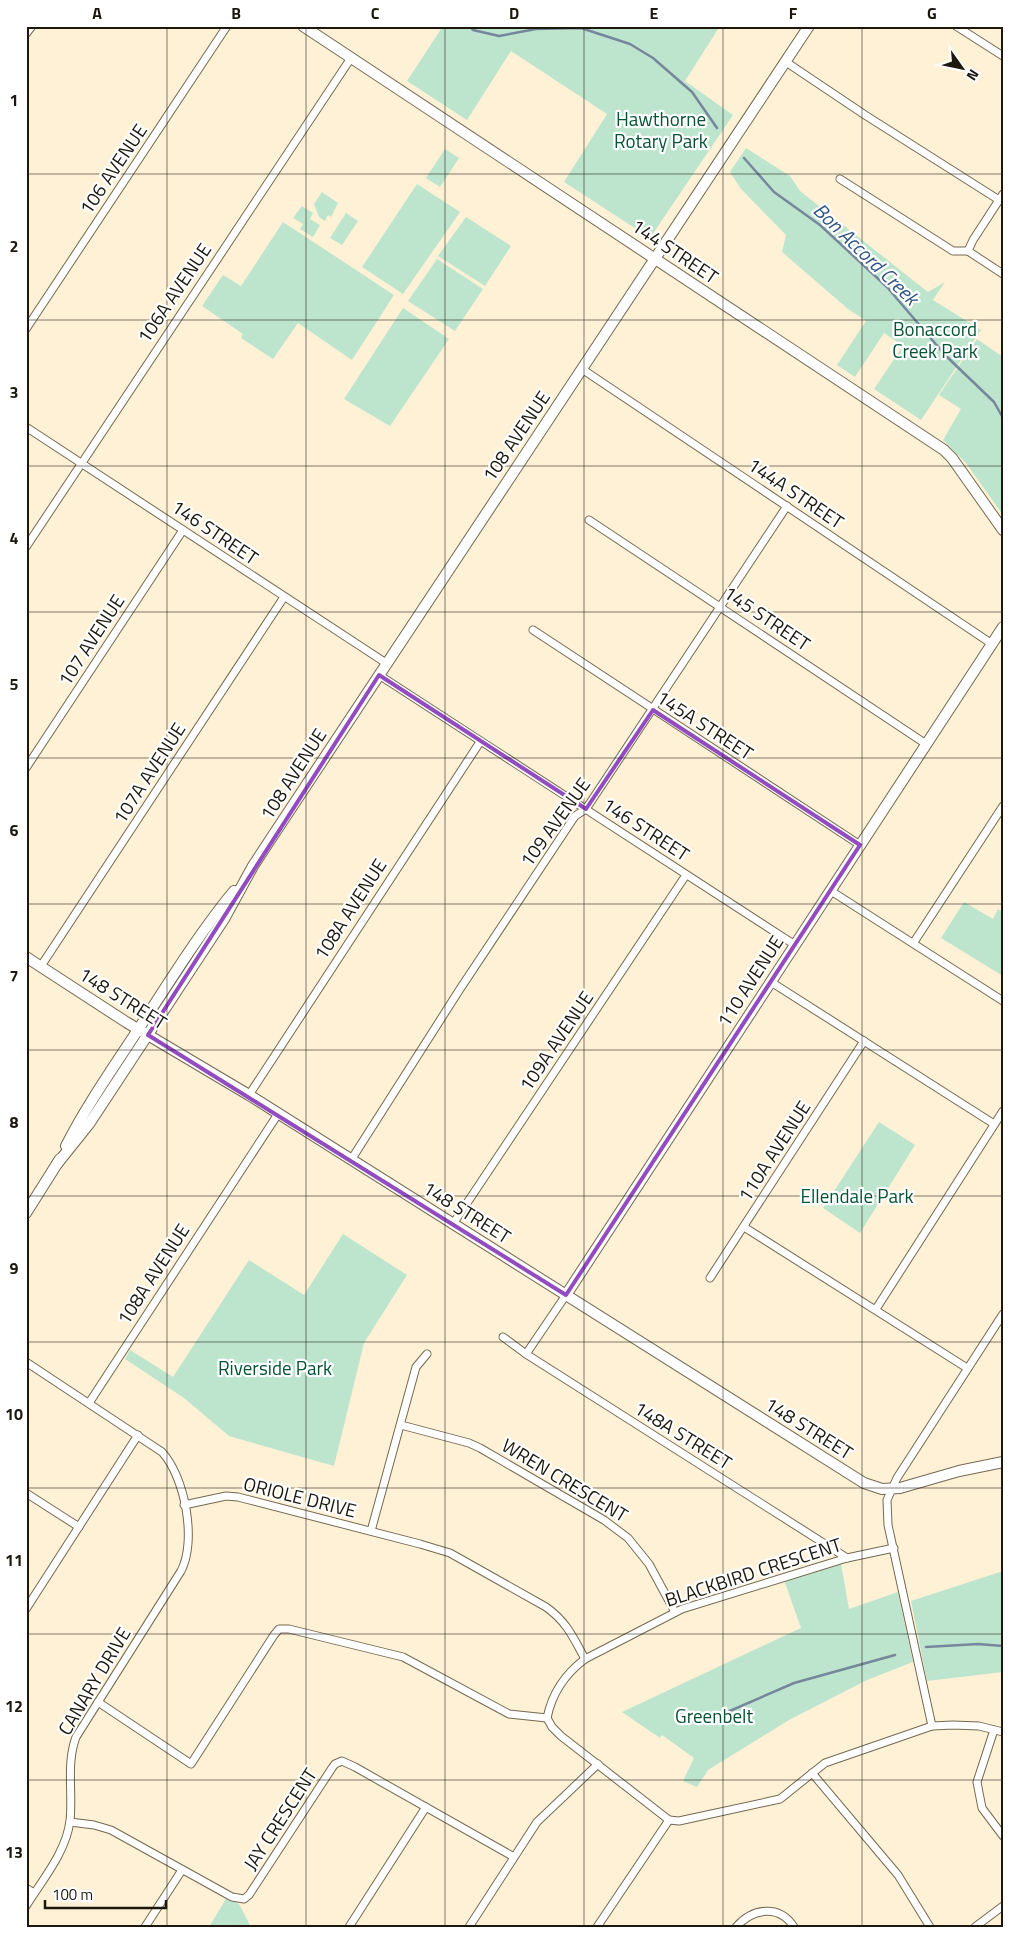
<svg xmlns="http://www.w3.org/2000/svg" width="1029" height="1953" font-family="'Titillium Web',sans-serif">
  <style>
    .green { fill: #bde5ce }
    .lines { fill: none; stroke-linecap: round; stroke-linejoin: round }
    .stream { stroke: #76879c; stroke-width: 2.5 }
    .street-casing { stroke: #746951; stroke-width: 9 }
    .secondary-casing { stroke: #746951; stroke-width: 12 }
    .street { stroke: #fff; stroke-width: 7 }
    .secondary { stroke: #fff; stroke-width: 10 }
    .marked { fill: none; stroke: #934cc0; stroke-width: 4; stroke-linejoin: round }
    .grid { fill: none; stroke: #1c180e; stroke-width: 1; stroke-opacity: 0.55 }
    .labels { text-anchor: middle; stroke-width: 4.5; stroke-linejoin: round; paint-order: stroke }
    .park-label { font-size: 19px; fill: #055335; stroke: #fff }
    .street-label { font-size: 19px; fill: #1c180e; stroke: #fff }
    .water-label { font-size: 20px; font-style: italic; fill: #2f5481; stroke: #fff }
    .neatline { fill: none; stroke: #1c180e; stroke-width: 2 }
    .grid-label { font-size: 16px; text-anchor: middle; font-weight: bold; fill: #1c180e }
  </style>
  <rect width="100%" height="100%" fill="#fef1d5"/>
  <g class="green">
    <path d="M443,26H720L685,81L733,115L650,238L564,182L607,114L511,51L467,120L407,81Z"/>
    <path d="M746,148L790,176L800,191L928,292L945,282L933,300L981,330L921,420L874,389L903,346L884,333L855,377L837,365L866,321L848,309L782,252L786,235L741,189L730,172Z"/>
    <path d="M445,149L459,158L440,187L426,178Z"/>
    <path d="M417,184L460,212L403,294L362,267Z"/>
    <path d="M322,192L338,203L331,217L328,215L325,221L319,217L314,204Z"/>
    <path d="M302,206L313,213L310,219L320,225L313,237L300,229L303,224L293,218Z"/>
    <path d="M346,213L358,221L342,245L330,238Z"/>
    <path d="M466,217L511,246L485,286L438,256Z"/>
    <path d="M283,222L394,295L352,360L298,323L273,359L241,338L243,334L202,306L223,275L241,286Z"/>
    <path d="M437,259L483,289L455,331L408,301Z"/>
    <path d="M403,308L449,339L390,426L344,399Z"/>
    <path d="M977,339L1003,357V515L966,463L943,440L961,409L939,395Z"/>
    <path d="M964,902L993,919L998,909L1003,912V976L941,938Z"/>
    <path d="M879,1122L915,1145L860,1233L823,1208Z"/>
    <path d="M343,1234L407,1275L364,1343L334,1466L229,1436L184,1398L125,1359L130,1350L173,1377L249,1260L304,1295Z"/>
    <path d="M841,1564L849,1609L898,1592L913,1662L867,1680L789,1720L708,1770L697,1787L683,1781L694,1758L662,1735L660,1738L622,1712L801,1628L784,1580Z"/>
    <path d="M1003,1571V1672L927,1681L911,1601Z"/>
    <path d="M226,1899L239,1904L251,1927H209Z"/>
  </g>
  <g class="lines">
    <g class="stream">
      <path d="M470,26L473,30L499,36L536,29L581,28L630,44L653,58L692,92L717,128"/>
      <path d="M744,158L774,192L820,225L887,287L945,355L994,402L1003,418"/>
      <path d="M926,1647L978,1644L1003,1646"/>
      <path d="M716,1717L794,1683L895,1655"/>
    </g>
    <g class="street-casing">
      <g id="street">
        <path d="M956,26L1003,56"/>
        <path d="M26,34L32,26"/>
        <path d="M786,62L865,115L999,200"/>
        <path d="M840,179L953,251H968"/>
        <path d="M968,251L973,240L1003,194"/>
        <path d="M968,251L1003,274"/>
        <path d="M26,329L227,26"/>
        <path d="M582,369L992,644"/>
        <path d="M26,427L386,663"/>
        <path d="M589,520L926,744"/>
        <path d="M26,547L351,58"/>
        <path d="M533,630L860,845"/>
        <path d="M379,675L795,945"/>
        <path d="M26,768L183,530"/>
        <path d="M831,891L1003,1001"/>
        <path d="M914,942L1003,806"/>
        <path d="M41,966L284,597"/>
        <path d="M771,982L994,1124"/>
        <path d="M249,1095L480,742"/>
        <path d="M351,1160L460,989L575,816L586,809L787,506"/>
        <path d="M453,1224L686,875"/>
        <path d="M744,1227L967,1368"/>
        <path d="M710,1278L864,1041"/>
        <path d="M876,1309L1003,1111"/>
        <path d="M503,1337L526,1354L847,1558"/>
        <path d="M526,1354L566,1295"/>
        <path d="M26,1362L162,1452C185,1477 197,1541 181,1571L76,1737C66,1764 73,1792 70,1821C66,1852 43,1879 26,1906"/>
        <path d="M89,1403L278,1114"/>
        <path d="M401,1425L469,1443L480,1448L604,1520L628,1538L649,1564L675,1612"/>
        <path d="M26,1493L79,1527"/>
        <path d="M184,1505L226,1496L238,1497L420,1544L450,1553L546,1607C567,1622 573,1637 585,1659"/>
        <path d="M371,1531L416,1367L427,1354"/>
        <path d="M26,1609L138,1435"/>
        <path d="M98,1702L191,1764L274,1635L279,1629H289L403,1657L509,1714L547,1718"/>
        <path d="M547,1718C552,1693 565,1674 585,1659L682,1609L847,1558L894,1548"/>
        <path d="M547,1718L552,1727L561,1736L669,1820"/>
        <path d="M932,1726L888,1525L887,1500L897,1478L1003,1314"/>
        <path d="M994,1730L977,1782L982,1808L1003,1836"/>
        <path d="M812,1773L898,1875L930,1927"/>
        <path d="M669,1820L679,1821L780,1799L825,1763L932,1726L953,1725L979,1726L1003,1732"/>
        <path d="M70,1822L94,1825L111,1830L232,1897L244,1899L249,1895L332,1768L335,1764L342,1761L355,1767L514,1857"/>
        <path d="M26,1888L34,1893"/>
        <path d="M145,1927L182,1870"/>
        <path d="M349,1927L426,1807"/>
        <path d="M469,1927L537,1822L598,1764"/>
        <path d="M597,1927L669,1820"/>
        <path d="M736,1927C753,1908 779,1904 794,1927"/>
        <path d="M975,1927L1003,1906"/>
      </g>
    </g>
    <g class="secondary-casing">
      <g id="secondary">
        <path d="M303,26L944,450L952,458L1003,530"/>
        <path d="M26,957L126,1022L249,1095L864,1483L882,1489L900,1488L959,1471L1003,1462"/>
        <path d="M66,1146C89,1101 118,1061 145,1019C173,976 201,931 234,891"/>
        <path d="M57,1164L89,1124L141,1045L224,919L253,866L270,840L809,26"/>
        <path d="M26,1213L60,1159"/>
        <path d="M566,1295L1003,627"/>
      </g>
    </g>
    <use href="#street" class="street"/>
    <use href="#secondary" class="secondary"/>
  </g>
  <path class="marked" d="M379,675L586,809L653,710L860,845L566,1295L148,1035Z"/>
  <path class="grid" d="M167,26V1927M306,26V1927M445,26V1927M584,26V1927M723,26V1927M862,26V1927M26,174H1003M26,320H1003M26,466H1003M26,612H1003M26,758H1003M26,904H1003M26,1050H1003M26,1196H1003M26,1342H1003M26,1488H1003M26,1634H1003M26,1780H1003"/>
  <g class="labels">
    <g class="park-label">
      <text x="661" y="126">Hawthorne<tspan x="661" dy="22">Rotary Park</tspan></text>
      <text x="935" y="336">Bonaccord<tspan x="935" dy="22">Creek Park</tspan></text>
      <text x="857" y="1203">Ellendale Park</text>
      <text x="275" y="1375">Riverside Park</text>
      <text x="714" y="1723">Greenbelt</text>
    </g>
    <g class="street-label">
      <text transform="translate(113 169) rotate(-56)" y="7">106 AVENUE</text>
      <text transform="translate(675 251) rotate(34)" y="7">144 STREET</text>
      <text transform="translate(174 293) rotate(-56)" y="7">106A AVENUE</text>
      <text transform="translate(516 436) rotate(-56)" y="7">108 AVENUE</text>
      <text transform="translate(796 493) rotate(34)" y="7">144A STREET</text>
      <text transform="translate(215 532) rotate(34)" y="7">146 STREET</text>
      <text transform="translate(767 618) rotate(34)" y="7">145 STREET</text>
      <text transform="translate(91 640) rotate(-57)" y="7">107 AVENUE</text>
      <text transform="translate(705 725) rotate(33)" y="7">145A STREET</text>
      <text transform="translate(149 773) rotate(-57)" y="7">107A AVENUE</text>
      <text transform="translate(293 774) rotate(-57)" y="7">108 AVENUE</text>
      <text transform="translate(555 822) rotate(-54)" y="7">109 AVENUE</text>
      <text transform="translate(646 829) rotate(33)" y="7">146 STREET</text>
      <text transform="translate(350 909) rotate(-57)" y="7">108A AVENUE</text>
      <text transform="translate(750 981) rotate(-57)" y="7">110 AVENUE</text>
      <text transform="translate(123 998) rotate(32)" y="7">148 STREET</text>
      <text transform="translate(556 1041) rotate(-56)" y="7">109A AVENUE</text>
      <text transform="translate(774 1151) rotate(-57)" y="7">110A AVENUE</text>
      <text transform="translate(467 1212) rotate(32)" y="7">148 STREET</text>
      <text transform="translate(153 1274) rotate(-57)" y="7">108A AVENUE</text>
      <text transform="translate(809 1428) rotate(32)" y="7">148 STREET</text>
      <text transform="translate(683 1435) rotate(32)" y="7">148A STREET</text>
      <text transform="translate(565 1480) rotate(31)" y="7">WREN CRESCENT</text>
      <text transform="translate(300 1497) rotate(14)" y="7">ORIOLE DRIVE</text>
      <text transform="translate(753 1572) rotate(-18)" y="7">BLACKBIRD CRESCENT</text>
      <text transform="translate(94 1681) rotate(-59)" y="7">CANARY DRIVE</text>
      <text transform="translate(280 1819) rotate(-57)" y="7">JAY CRESCENT</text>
    </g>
    <g class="water-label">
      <text transform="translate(866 254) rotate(44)" y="7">Bon Accord Creek</text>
    </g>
  </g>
  <rect width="1029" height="1953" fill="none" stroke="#ffffff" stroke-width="55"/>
  <g transform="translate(962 68) rotate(123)" stroke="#ffffff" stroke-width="4" paint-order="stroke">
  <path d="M0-4L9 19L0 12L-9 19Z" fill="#1c180e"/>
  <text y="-8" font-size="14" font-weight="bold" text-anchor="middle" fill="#1c180e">N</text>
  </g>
  <path d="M45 1900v8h121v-8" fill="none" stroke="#1c180e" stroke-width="2.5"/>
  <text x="52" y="1900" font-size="15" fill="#1c180e" stroke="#ffffff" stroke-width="4" paint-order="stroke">100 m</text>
  <rect x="28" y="28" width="974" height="1898" class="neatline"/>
  <g class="grid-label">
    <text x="97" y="19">A</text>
    <text x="236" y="19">B</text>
    <text x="375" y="19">C</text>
    <text x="514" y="19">D</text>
    <text x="654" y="19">E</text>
    <text x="793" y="19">F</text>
    <text x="932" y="19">G</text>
    <text x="14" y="106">1</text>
    <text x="14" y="252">2</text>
    <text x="14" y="398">3</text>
    <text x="14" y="544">4</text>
    <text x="14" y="690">5</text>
    <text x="14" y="836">6</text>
    <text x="14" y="982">7</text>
    <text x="14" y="1128">8</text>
    <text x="14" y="1274">9</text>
    <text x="14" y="1420">10</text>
    <text x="14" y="1566">11</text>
    <text x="14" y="1712">12</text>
    <text x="14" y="1858">13</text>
  </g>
</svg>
